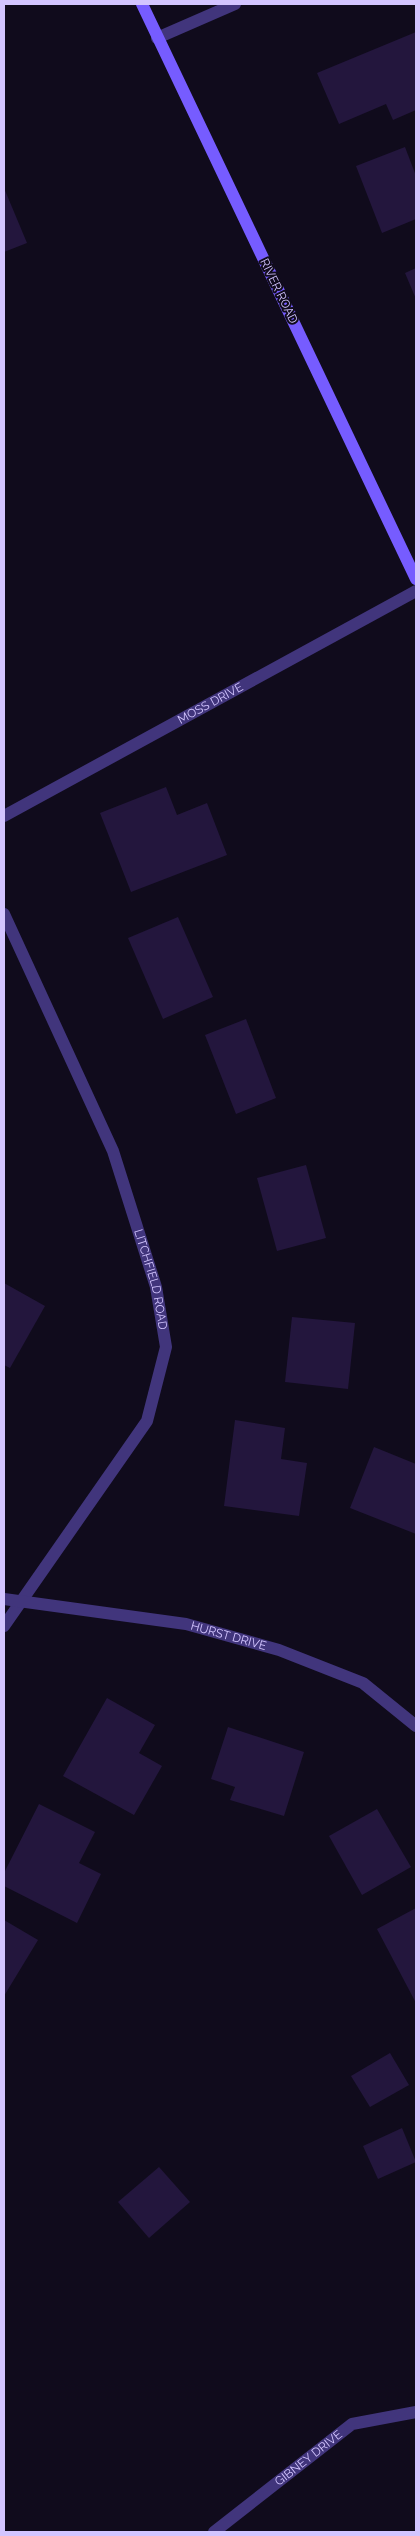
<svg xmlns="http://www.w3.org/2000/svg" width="420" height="2536" font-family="Raleway,sans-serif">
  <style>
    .building { fill: #23163d }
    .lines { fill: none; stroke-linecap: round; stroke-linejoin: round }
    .street { stroke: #41357c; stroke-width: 12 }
    .secondary { stroke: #765cff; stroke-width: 12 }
    .labels { text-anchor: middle; stroke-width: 4; stroke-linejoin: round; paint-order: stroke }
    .street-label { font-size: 12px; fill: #d3c5ff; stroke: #100b1c }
  </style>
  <rect width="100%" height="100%" fill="#100b1c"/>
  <g class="building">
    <path d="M416,32V110L393,120L386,104L339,124L317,73Z"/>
    <path d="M405,147L416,176V219L382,233L356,166Z"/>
    <path d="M4,188L27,243L4,252Z"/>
    <path d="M416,268V299L405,273Z"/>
    <path d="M166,787L177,815L207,803L227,855L131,892L100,813Z"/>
    <path d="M178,917L213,997L163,1019L128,938Z"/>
    <path d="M246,1019L276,1098L236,1114L205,1035Z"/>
    <path d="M306,1165L326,1238L277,1251L257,1178Z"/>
    <path d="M4,1283L45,1306L10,1368L4,1365Z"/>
    <path d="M292,1317L355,1323L348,1389L285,1382Z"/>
    <path d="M235,1420L285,1428L281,1459L307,1463L299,1516L224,1506Z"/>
    <path d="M374,1447L416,1464V1534L350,1508Z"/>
    <path d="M107,1698L155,1725L139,1753L162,1766L134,1815L63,1776Z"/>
    <path d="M228,1727L304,1752L284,1816L230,1800L235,1787L211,1779Z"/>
    <path d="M39,1804L95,1832L79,1863L101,1874L77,1923L4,1886V1873Z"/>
    <path d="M377,1809L411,1867L362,1895L329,1836Z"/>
    <path d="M416,1908V2003L377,1929Z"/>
    <path d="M4,1920L38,1940L4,1996Z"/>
    <path d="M390,2053L409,2085L370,2107L351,2076Z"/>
    <path d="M402,2128L416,2162L378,2179L363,2146Z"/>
    <path d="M159,2167L190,2202L149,2238L118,2202Z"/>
  </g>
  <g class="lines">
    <g class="street">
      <path d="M157,38L235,4"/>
      <path id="s1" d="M4,816L416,591"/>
      <path id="s2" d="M4,914L113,1151L156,1287L166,1347L147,1421L4,1626"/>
      <path id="s3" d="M4,1599L186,1624L279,1650L363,1683L416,1726"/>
      <path id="s4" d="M214,2532L352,2424L416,2412"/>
    </g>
    <path class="secondary" d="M142,4L416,579"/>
  </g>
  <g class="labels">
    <g class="street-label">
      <text transform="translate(279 291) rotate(64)" y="4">RIVER ROAD</text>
      <text dy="4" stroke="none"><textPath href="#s1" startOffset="235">MOSS DRIVE</textPath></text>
      <text dy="4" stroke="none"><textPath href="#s2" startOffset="395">LITCHFIELD ROAD</textPath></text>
      <text dy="4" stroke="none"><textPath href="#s3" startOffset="228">HURST DRIVE</textPath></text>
      <text dy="4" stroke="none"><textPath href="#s4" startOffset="120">GIBNEY DRIVE</textPath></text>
    </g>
  </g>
  <rect width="420" height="2536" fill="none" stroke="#d3c5ff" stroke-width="10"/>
</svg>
